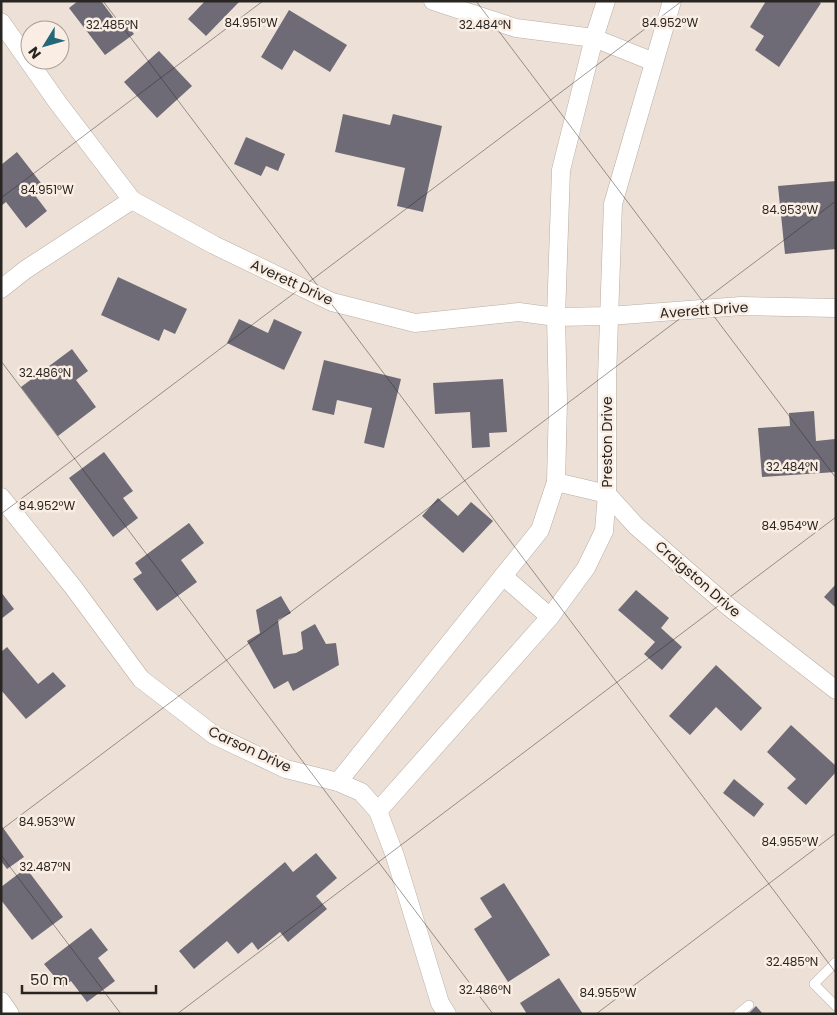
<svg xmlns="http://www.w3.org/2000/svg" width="837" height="1015" font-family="Poppins,sans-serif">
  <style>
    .building { fill: #6f6b76 }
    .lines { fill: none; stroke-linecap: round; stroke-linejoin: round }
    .lane-casing { stroke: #b8ada4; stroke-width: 10 }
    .street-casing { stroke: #b8ada4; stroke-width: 19 }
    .lane { stroke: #fff; stroke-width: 9 }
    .street { stroke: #fff; stroke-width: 18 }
    .ticks { fill: none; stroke: #292521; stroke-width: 1; stroke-opacity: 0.45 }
    .labels { text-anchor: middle; stroke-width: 5; stroke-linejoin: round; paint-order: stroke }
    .street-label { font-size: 14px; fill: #292521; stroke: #faeee4 }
    .ticks-label { font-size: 12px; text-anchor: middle; fill: #292521; stroke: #faeee4; stroke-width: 5; stroke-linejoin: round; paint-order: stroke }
  </style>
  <rect width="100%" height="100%" fill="#ede1d7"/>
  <g class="building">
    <path d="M78,1H101L119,25L124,21L134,34L105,55L69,8Z"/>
    <path d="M205,1H240L206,36L188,19Z"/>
    <path d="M766,1H817L821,3L779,67L755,50L764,36L750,27Z"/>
    <path d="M289,10L347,45L330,72L294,50L282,70L261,57Z"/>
    <path d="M159,51L192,86L157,118L124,82Z"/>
    <path d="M343,114L390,125L393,114L442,126L423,212L397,206L405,168L335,152Z"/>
    <path d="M246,137L285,154L278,171L266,166L261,176L234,164Z"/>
    <path d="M17,152L41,183L31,190L47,211L26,228L6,202L1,206V165Z"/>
    <path d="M836,181V249L785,254L778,186Z"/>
    <path d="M118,277L187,309L175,334L164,329L159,341L101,315Z"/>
    <path d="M239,319L268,333L274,319L302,332L284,370L227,343Z"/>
    <path d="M72,349L88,371L76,380L96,407L58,436L21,387Z"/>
    <path d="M324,360L401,379L384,448L364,443L372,408L337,400L334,415L312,410Z"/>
    <path d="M503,379L507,432L489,433L490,447L472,448L470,412L435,414L433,383Z"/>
    <path d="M814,411L816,441L835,439L836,472L762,477L758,428L790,426L789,413Z"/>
    <path d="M104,452L133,491L123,498L138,518L113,537L69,478Z"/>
    <path d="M438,498L458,516L471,502L493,521L463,553L422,516Z"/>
    <path d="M189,523L204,543L181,560L197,582L157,611L133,579L142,573L135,563Z"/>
    <path d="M836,584V608L824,597Z"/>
    <path d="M636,590L669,618L661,628L682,647L662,670L644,654L655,642L618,610Z"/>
    <path d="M1,592L14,609L1,619Z"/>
    <path d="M281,596L291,613L278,620L283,655L296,653L303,649L301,632L315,624L326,644L336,643L339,665L293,691L288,681L274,689L247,641L260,633L256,610Z"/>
    <path d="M7,647L38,684L53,672L66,686L26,719L1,690V652Z"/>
    <path d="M716,665L762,708L741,731L716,707L690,735L669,716Z"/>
    <path d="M791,725L836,766V772L806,805L787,788L796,779L767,752Z"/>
    <path d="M734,779L764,804L754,817L723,793Z"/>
    <path d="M1,825L24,857L7,869L1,861Z"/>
    <path d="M316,853L337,878L316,896L327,909L288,942L280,932L258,950L252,942L238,954L227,941L194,969L179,951L285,862L293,872Z"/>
    <path d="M26,868L63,917L32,940L1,900V887Z"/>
    <path d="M504,883L550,955L508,982L474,929L492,917L480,898Z"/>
    <path d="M91,928L108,950L98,958L115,981L87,1002L71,981L63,987L44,964Z"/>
    <path d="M559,978L583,1014H527L520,1003Z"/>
    <path d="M756,1006L763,1014H748Z"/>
  </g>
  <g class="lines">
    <g class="lane-casing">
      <g id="lane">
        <path d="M836,962L814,984L836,1006"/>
        <path d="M738,1014L749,1005"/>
      </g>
    </g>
    <g class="street-casing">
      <g id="street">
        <path d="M433,1L516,28L594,38L654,62"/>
        <path d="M1,22L58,103L132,200L214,245L332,302L415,323L519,312L556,317L609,316L741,306L836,308"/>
        <path d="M1,289L25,270L132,200"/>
        <path d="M556,482L607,494L636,526L729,607L836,690"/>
        <path d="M1,497L73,587L141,679L214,735L286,769L338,782L361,792L378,811L395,856L440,1003L447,1014"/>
        <path d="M503,576L550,617"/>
        <path d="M338,782L540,530L556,482L558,402L556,317L561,170L594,38L606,1"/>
        <path d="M378,811L550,617L586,568L604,531L607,494V378L613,204L672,1"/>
        <path d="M1,1001L10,1014"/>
      </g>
    </g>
    <use href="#lane" class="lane"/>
    <use href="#street" class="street"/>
  </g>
  <path class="ticks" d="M103,1L836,973M476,1L836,478M1,198L263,1M1,361L493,1014M1,514L682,1M1,830L836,201M1,855L121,1014M177,1014L836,517M596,1014L836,833"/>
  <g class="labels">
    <g class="street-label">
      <text transform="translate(292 282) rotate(25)" y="5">Averett Drive</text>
      <text transform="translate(704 310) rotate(-4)" y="5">Averett Drive</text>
      <text transform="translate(607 442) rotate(-90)" y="5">Preston Drive</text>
      <text transform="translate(698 579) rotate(41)" y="5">Craigston Drive</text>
      <text transform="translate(250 749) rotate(25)" y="5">Carson Drive</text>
    </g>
  </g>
  <g class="ticks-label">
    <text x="251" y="27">84.951°W</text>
    <text x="670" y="27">84.952°W</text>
    <text x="112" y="29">32.485°N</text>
    <text x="485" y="29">32.484°N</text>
    <text x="47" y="194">84.951°W</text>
    <text x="790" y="214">84.953°W</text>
    <text x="45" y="377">32.486°N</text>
    <text x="792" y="471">32.484°N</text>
    <text x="47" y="510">84.952°W</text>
    <text x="790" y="530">84.954°W</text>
    <text x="47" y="826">84.953°W</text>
    <text x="790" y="846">84.955°W</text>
    <text x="45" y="871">32.487°N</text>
    <text x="792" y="966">32.485°N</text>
    <text x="485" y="994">32.486°N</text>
    <text x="608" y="997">84.955°W</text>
  </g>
  <rect width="837" height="1015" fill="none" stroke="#292521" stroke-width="5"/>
  <g transform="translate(45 45) rotate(233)"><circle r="24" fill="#faeee4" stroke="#a69e96"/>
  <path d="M0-4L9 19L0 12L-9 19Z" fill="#25677a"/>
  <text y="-8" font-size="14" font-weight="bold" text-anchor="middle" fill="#292521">N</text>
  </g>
  <path d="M22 985v8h134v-8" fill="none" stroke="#292521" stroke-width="2.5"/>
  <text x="30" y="985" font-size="15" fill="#292521" stroke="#faeee4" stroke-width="4" paint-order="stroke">50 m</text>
</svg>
